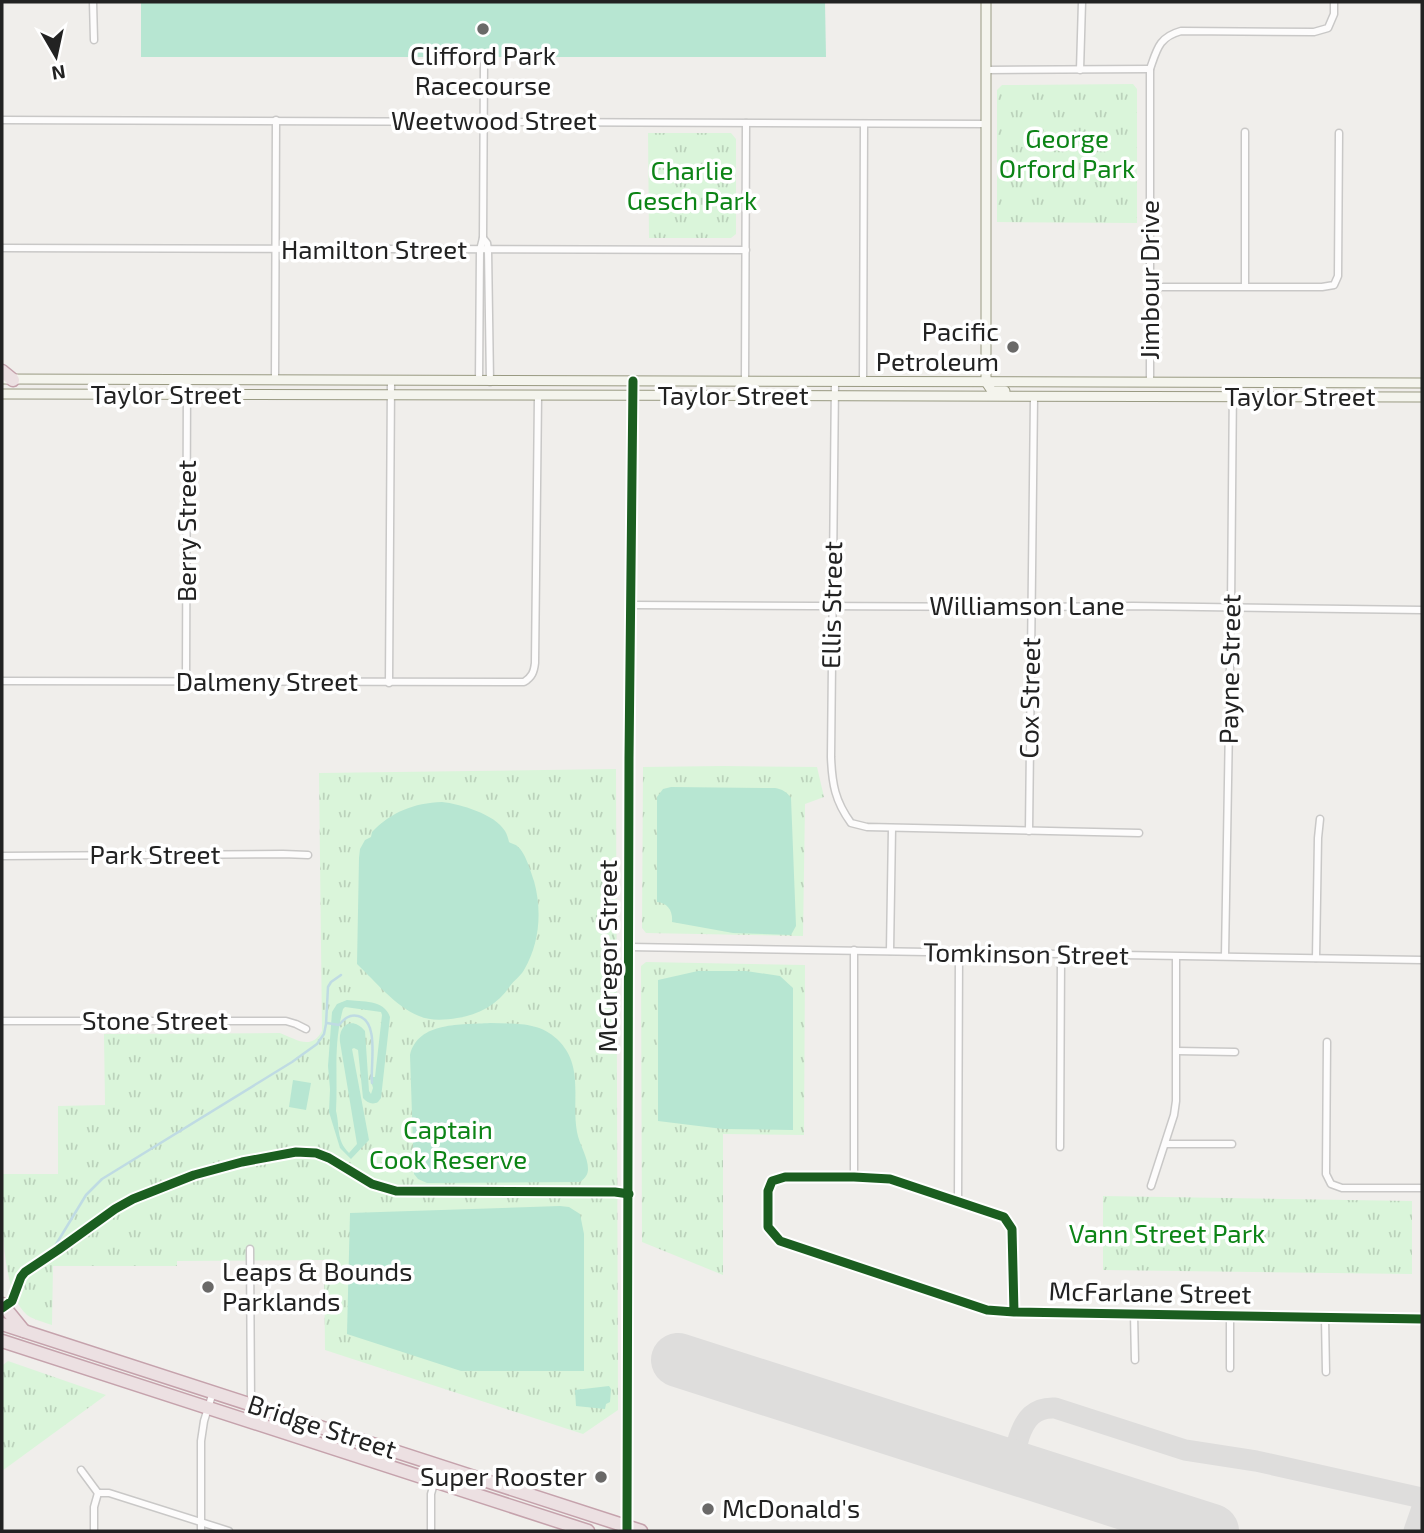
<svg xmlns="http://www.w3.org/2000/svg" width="1424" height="1533" font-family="'Exo 2',sans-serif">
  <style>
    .park { fill: url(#park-tufts) }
    .pitch { fill: #b7e6d2; fill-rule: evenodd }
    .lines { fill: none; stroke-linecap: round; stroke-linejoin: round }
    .stream { stroke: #bfdbe3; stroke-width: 2.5 }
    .taxiway { stroke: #dedddc; stroke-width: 21 }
    .runway { stroke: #dedddc; stroke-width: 54 }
    .street-casing { stroke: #c9c8c7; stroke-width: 9 }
    .secondary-casing { stroke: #999a82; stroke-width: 11 }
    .highway-casing { stroke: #c5a2ac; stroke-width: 15 }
    .street { stroke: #fdfcfc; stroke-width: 6 }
    .secondary { stroke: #f4f4ed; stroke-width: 9 }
    .highway { stroke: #ece0e2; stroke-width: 12 }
    .cycleway-casing { stroke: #fff; stroke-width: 13 }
    .cycleway { stroke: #1b5e20; stroke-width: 9 }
    .poi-dot { fill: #6a6968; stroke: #fff; stroke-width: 2.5 }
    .labels { text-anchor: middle; stroke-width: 7; stroke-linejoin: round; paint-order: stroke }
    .poi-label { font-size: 26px; fill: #222; stroke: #fff; text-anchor: end }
    .street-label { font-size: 26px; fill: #222; stroke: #fff }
    .park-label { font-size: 26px; fill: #0c8416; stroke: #fff }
  </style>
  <defs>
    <pattern id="park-tufts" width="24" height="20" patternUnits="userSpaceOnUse" patternTransform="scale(1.75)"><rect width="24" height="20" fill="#daf5da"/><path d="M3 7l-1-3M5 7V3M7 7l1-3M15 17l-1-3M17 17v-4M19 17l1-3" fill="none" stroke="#bbd2bb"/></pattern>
  </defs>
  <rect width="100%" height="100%" fill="#f0eeeb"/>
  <g class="park">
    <path d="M1133,84L1137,89V223L997,222V90L1002,85Z"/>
    <path d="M648,133H731L736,139V234L731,238H649Z"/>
    <path d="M723,766L817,767L824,797L805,804L803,936L646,933L642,928L643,767Z"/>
    <path d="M616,769L618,1410L583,1434L325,1350L324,1260L177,1261V1266H53L52,1325C44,1322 34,1320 27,1315C0,1291 2,1211 2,1174H58V1106L105,1105L104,1034L280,1033C296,1039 311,1051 322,1031L319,773Z"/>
    <path d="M646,962L805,965L804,1135L723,1134V1275L642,1242L641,966Z"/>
    <path d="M1103,1196L1412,1201V1274L1103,1270Z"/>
    <path d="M8,1361L106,1395L2,1471V1373L3,1365Z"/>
  </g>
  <g class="pitch">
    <path d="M141,2H825L826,57H141Z"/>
    <path d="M671,787L775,788C782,789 787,792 791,798L796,926L791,935L733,933L672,922C673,911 668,903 657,902V797L663,789Z"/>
    <path d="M442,802C460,804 495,814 505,831C507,834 508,838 509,842C512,844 516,844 518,847C525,852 531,872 534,881C542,910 540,943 524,970C520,977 514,980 510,986C498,1004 479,1015 457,1018C445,1020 430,1021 419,1016C395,1006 376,982 357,964L359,858L360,849L365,840L371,837L372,832C391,812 414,803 442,802Z"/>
    <path d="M698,971H746L780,976L793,988V1130L723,1129L658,1121V980Z"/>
    <path d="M347,1000C362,1002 384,999 390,1017L381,1098L378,1102C373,1105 367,1103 363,1098L358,1050L354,1048L352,1049L369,1140L351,1159L340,1148L329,1112L330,1089L328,1066L332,1012L337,1004ZM345,1007L381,1012L382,1015L375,1077H370L373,1088L371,1094L369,1091L365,1031C353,1016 338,1024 340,1042L357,1144L349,1153C336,1140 340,1127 336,1111C338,1074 333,1046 343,1009Z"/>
    <path d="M490,1023C514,1024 538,1021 557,1039C585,1066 571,1099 577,1132C579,1144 588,1157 588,1169C588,1175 585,1178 580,1182L427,1183L418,1179L414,1174L410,1055C418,1021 462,1025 490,1023Z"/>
    <path d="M293,1080L311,1083L306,1110L289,1107Z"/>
    <path d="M560,1206L569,1207L580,1214L584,1234V1371H461L347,1334L350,1213Z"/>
    <path d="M609,1386L611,1389L610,1402L606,1404L605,1409L576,1406L575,1390Z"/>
  </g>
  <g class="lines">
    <g class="stream">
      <path d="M327,1023L339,1025C344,1019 349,1014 358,1016C380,1021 370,1066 372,1083"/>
      <path d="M55,1246L86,1195L102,1179L292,1062L317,1044L324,1034L326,1024L328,987L331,982L341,975"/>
    </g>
    <g class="taxiway">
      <path d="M922,1438L995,1460L1007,1458L1015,1449"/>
      <path d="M1096,1494L1027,1471C1012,1462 1015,1451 1019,1437C1025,1419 1034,1407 1055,1408L1185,1450L1256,1461L1422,1498"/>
      <path d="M1414,1531L1422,1508"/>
    </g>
    <path class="runway" d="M678,1360L1212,1531"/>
    <g class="street-casing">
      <g id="street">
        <path d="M93,2L94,40"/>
        <path d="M986,70L1150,69"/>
        <path d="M1080,70L1082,2"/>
        <path d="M2,120L986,124"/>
        <path d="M483,238L487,243L488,250L490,382"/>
        <path d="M2,248L746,250"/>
        <path d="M1245,286V132"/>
        <path d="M1150,287H1322L1334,285L1338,276L1339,133"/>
        <path d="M275,380L276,120"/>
        <path d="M479,381L480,250L483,238L484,60"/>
        <path d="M745,382L746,123"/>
        <path d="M835,382L831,757C832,784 835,801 851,823L867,827L1139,833"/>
        <path d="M863,382L864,124"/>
        <path d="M1150,382V69C1157,49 1159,37 1181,31L1314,32L1328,28L1334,14V2"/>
        <path d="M632,605L1031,607L1133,606L1422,610"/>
        <path d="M2,681L524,682C532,677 534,672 535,663L538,396"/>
        <path d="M186,682L187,380"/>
        <path d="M389,683L391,381"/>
        <path d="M1029,831L1034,397"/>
        <path d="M2,856L283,854L308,855"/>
        <path d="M629,947L1422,960"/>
        <path d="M890,951L892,828"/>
        <path d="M1225,956L1231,608L1233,382"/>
        <path d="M1316,958L1318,838L1320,819"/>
        <path d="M2,1021H286L296,1024L306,1029"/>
        <path d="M1327,1042L1326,1174L1331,1184L1342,1188H1422"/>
        <path d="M1177,1051L1235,1052"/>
        <path d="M1166,1144H1232"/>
        <path d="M1060,1147L1061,955"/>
        <path d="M854,1177V950"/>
        <path d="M1151,1186L1174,1115L1176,1101V957"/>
        <path d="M958,1202L959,952"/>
        <path d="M250,1249L251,1404"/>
        <path d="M1014,1312L1012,1229L1004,1217L890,1179L854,1177H785L772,1181L768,1191V1227L780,1241L987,1310L1014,1312L1422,1319"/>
        <path d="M1134,1314L1135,1360"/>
        <path d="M1230,1316V1368"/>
        <path d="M1325,1318L1326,1372"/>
        <path d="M81,1470L98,1493"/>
        <path d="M98,1493H109L229,1531"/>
        <path d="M94,1531V1507L98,1493"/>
        <path d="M201,1531V1441L204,1421L213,1392"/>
        <path d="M431,1531V1494L439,1466"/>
      </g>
    </g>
    <g class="secondary-casing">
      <g id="secondary">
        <path d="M986,2V382L992,391H1005"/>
        <path d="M2,379L1422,383"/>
        <path d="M2,394L1422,397"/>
        <path d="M627,1531L629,758L633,381"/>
      </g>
    </g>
    <g class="highway-casing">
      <g id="highway">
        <path d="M2,371L13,380"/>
        <path d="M2,1304L24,1331"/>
        <path d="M2,1324L641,1531"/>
        <path d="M2,1341L588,1531"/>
      </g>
    </g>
    <use href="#street" class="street"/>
    <use href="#secondary" class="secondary"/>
    <use href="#highway" class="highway"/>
    <g class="cycleway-casing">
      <g id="cycleway">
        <path d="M2,1308L12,1301L21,1277L25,1272L58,1250L115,1209L133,1199L194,1175L242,1162L296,1152L316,1153L329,1158L372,1184L396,1191L615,1192L629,1194"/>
        <path d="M1014,1312L1012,1229L1004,1217L890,1179L854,1177H785L772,1181L768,1191V1227L780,1241L987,1310L1014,1312L1422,1319"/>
        <path d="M627,1531L629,758L633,381"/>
      </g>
    </g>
    <use href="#cycleway" class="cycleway"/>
  </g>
  <g class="poi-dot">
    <circle cx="483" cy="29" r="7"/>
    <circle cx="1013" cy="347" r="7"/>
    <circle cx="208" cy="1287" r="7"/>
    <circle cx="601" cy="1477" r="7"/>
    <circle cx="708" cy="1509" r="7"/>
  </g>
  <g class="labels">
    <g class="poi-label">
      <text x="483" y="65" text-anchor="middle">Clifford Park<tspan x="483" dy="30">Racecourse</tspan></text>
      <text x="999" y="341">Pacific<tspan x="999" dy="30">Petroleum</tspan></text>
      <text x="222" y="1281" text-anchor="start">Leaps &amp; Bounds<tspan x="222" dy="30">Parklands</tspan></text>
      <text x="587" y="1486">Super Rooster</text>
      <text x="722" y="1518" text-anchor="start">McDonald's</text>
    </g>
    <g class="street-label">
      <text x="494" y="130">Weetwood Street</text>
      <text x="374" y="259">Hamilton Street</text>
      <text transform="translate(1150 280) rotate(-90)" y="9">Jimbour Drive</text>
      <text x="166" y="404">Taylor Street</text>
      <text x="733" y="405">Taylor Street</text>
      <text x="1300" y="406">Taylor Street</text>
      <text transform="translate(187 531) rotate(-90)" y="9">Berry Street</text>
      <text transform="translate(832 605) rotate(-89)" y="9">Ellis Street</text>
      <text x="1027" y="615">Williamson Lane</text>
      <text transform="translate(1230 669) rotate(-89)" y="9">Payne Street</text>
      <text x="267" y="691">Dalmeny Street</text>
      <text transform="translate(1030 698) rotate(-89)" y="9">Cox Street</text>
      <text x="155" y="864">Park Street</text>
      <text transform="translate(1026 954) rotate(1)" y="9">Tomkinson Street</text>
      <text transform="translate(608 956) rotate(-90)" y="9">McGregor Street</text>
      <text x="155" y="1030">Stone Street</text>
      <text transform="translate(1150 1293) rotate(1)" y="9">McFarlane Street</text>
      <text transform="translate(322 1427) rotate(18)" y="9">Bridge Street</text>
    </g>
    <g class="park-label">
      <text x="1067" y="148">George<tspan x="1067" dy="30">Orford Park</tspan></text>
      <text x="692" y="180">Charlie<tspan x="692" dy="30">Gesch Park</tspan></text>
      <text x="448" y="1139">Captain<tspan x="448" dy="30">Cook Reserve</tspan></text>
      <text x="1167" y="1243">Vann Street Park</text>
    </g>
  </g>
  <rect width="1424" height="1533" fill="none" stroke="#222222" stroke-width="7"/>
  <g transform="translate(56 56) rotate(171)" stroke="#ffffff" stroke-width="5" paint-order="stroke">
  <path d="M0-5L12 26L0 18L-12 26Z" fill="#222222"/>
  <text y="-10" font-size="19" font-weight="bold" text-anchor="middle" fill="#222222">N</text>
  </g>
</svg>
